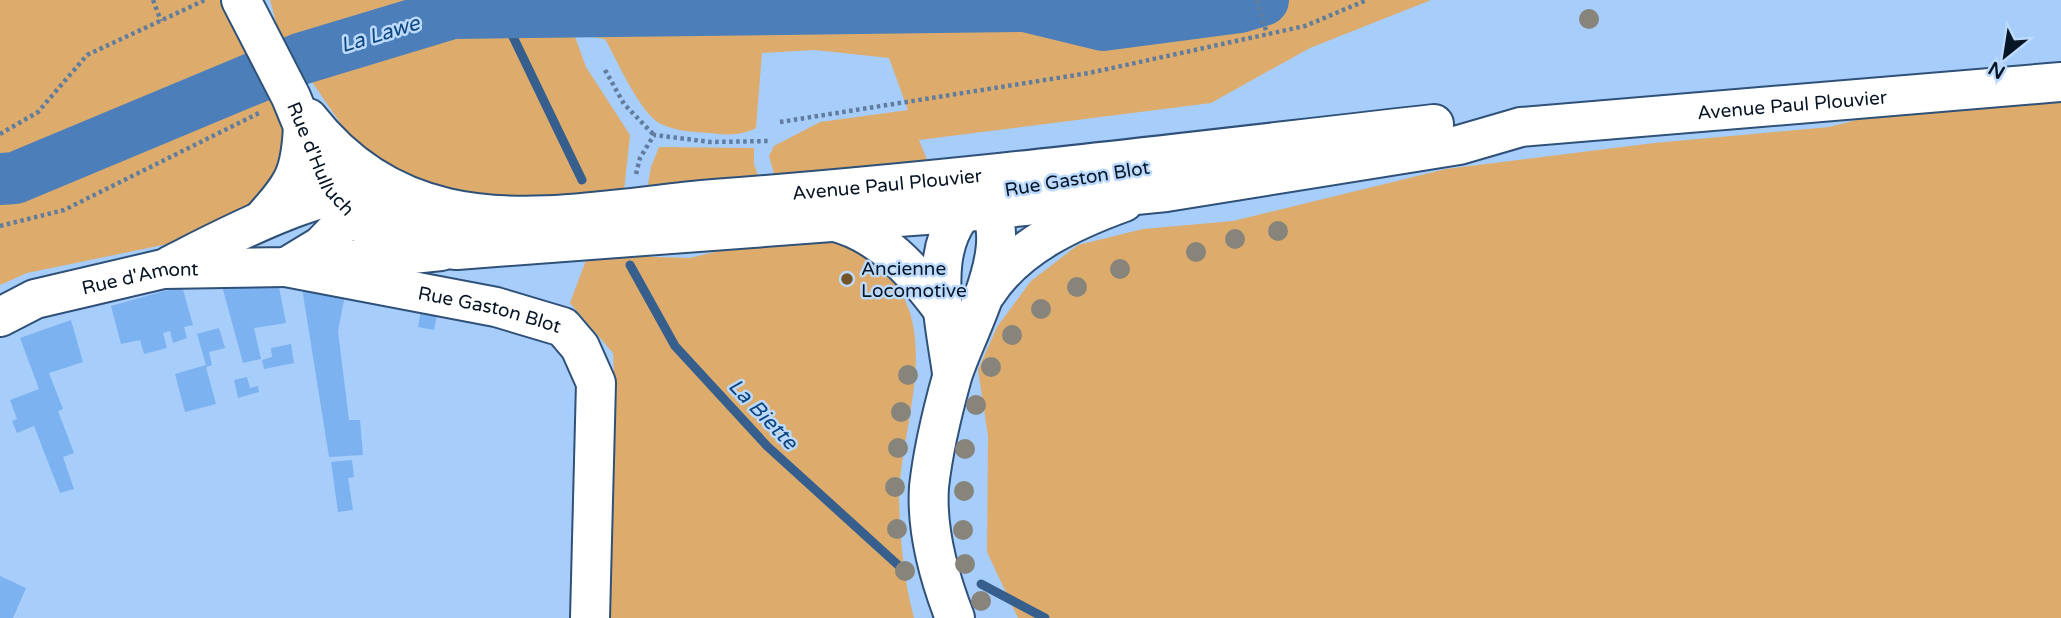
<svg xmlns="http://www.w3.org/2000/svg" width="2061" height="618" font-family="'Varela Round',sans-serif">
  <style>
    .green { fill: #ddac6c }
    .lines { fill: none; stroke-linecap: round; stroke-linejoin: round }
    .stream { stroke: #375f8d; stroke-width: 9 }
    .river { stroke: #4c7fba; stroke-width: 52 }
    .building { fill: #7db2f0 }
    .minor-casing { stroke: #2f5178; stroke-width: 42 }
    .major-casing { stroke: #2f5178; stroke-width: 42 }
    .path { stroke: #617d9e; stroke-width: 4.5; stroke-dasharray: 3.5 3.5; stroke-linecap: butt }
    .minor { stroke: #fff; stroke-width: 38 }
    .major { stroke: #fff; stroke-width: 38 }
    .tree { fill: #86847b }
    .poi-dot { fill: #74552a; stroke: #bbdafe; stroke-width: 2.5 }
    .labels { text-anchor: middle; stroke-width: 5; stroke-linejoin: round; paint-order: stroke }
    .street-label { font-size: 19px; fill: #071525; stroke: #bbdafe }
    .poi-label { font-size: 19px; fill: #071525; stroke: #bbdafe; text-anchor: start }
    .water-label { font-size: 21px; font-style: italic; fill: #0f467e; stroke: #bbdafe }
  </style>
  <rect width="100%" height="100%" fill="#a7cdfb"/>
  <g class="green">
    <path d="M0,0H222L285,125L284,154L269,190L251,212L187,240L27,273L0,285Z"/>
    <path d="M270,0H1431L1310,48L1211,103L919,140L930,167L776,181L769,156L774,146L820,122L908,110L889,58L815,50L762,53L756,128C741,136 726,135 709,133C694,132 675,131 661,124C640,114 617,60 605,39L574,34L586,67L630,135L624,191L561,199L469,197L387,171L347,133L291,51L278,29Z"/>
    <path d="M2061,99V618H1018L987,552L988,436L978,370L997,327L1031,281L1078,245L1143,229L1233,221L1446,169L1654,143L1829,127L1884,113Z"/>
    <path d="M659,147L754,148V164L761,184L647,190L651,167Z"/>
    <path d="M795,240C831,241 851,243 879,267C948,324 899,427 899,501C900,539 904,581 914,618H603L602,578L616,413L613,353L570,303L588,255L690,258L744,245Z"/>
  </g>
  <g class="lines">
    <g class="stream">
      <path d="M502,14L582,180"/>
      <path d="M630,265L675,346L767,446L898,565"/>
      <path d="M981,584L1045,618"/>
    </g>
    <g class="river">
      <path d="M1025,6L1103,25L1240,7L1263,0"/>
      <path d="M0,179L15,178L300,59L452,13L1025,6L1036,0"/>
    </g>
  </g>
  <g class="building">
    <path d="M182,286L193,325L184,327L187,338L173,343L170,331L163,333L167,348L144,354L140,340L121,344L111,306Z"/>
    <path d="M222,286L279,287L286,323L254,328L261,359L243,363Z"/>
    <path d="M302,288L345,295L338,331L349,420H360L363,455L329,457Z"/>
    <path d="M421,310L437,314L434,330L418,327Z"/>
    <path d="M71,320L83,362L49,373L63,409L58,411L74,453L63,457L74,489L60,493L34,426L17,433L12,421L17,419L10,400L39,389L20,338Z"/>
    <path d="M219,328L225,348L209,352L212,365L206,367L216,404L185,412L175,374L206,365L197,334Z"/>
    <path d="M291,344L294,363L264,369L262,360L272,357L271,348Z"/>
    <path d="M247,377L250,388L258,386L259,392L238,398L234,380Z"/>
    <path d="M352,460L354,477L348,478L353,510L338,512L331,462Z"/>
    <path d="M0,576L26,588L13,618H0Z"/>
  </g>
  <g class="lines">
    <g class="minor-casing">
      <g id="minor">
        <path d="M262,220C294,184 301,174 303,125"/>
        <path d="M831,221C880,232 914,271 943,310"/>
        <path d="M171,265C209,246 318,187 357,196C400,206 438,237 486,229"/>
        <path d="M288,266L321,246L352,214L353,182"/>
        <path id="s1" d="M286,267L496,307L563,327L580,347L596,383L590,618"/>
        <path d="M987,292C1017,246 1074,220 1124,202"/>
        <path id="s2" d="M0,317L35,299L163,269L286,267L441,251"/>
        <path d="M952,373C944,314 921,230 985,194"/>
        <path d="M955,618C939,577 926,532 929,487C933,450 942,413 952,377C966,329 1035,218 966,190"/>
      </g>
    </g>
    <g class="major-casing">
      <g id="major">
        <path id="s3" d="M241,0L291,97L328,187L361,223L409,245L457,250L966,212L1166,192L1459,145L1521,127L2061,82"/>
        <path id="s4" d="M308,118C343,163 390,195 447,208C530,227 629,206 714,199C954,181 1194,151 1434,124"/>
      </g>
    </g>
    <g class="path">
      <path d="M153,0L161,21"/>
      <path d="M1257,0L1267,34"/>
      <path d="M605,70L624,104L654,135"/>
      <path d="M780,122L1089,73L1305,26L1367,0"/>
      <path d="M0,134L38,112L87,55L205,0"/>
      <path d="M636,174L640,158L654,135L711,142L770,141"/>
      <path d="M0,226L64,210L261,112"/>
    </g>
    <use href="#minor" class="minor"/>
    <use href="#major" class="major"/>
  </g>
  <g class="tree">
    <circle cx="1589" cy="19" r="10"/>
    <circle cx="1278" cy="231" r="10"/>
    <circle cx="1235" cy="239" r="10"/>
    <circle cx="1196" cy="252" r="10"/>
    <circle cx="1120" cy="269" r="10"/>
    <circle cx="1077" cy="287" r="10"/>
    <circle cx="1041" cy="309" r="10"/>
    <circle cx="1012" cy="335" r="10"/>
    <circle cx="991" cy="367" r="10"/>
    <circle cx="908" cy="375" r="10"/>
    <circle cx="976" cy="405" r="10"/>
    <circle cx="901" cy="412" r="10"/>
    <circle cx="898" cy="448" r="10"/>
    <circle cx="965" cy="449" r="10"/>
    <circle cx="895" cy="487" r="10"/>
    <circle cx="964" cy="491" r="10"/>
    <circle cx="897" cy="529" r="10"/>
    <circle cx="963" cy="530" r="10"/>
    <circle cx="965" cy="564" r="10"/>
    <circle cx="905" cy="571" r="10"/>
    <circle cx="981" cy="601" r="10"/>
  </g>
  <circle class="poi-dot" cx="847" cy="279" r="7"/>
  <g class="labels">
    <g class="street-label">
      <text dy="7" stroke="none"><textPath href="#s3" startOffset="1701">Avenue Paul Plouvier</textPath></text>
      <text dy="7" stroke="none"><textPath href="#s3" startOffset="178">Rue d'Hulluch</textPath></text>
      <text transform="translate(1077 178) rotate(-9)" y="7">Rue Gaston Blot</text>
      <text dy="7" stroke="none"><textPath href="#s4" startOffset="611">Avenue Paul Plouvier</textPath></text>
      <text dy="7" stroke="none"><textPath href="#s2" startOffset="147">Rue d'Amont</textPath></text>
      <text dy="7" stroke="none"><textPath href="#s1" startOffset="208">Rue Gaston Blot</textPath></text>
    </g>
    <g class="poi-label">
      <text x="861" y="275">Ancienne<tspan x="861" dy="22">Locomotive</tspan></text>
    </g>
    <g class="water-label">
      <text transform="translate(380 34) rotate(-17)" y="7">La Lawe</text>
      <text transform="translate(763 414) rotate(46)" y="7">La Biette</text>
    </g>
  </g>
  <g transform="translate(2005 56) rotate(210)" stroke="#bbdafe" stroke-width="5" paint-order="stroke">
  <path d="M0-5L12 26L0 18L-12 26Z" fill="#071525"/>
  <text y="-10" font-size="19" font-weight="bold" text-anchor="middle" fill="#071525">N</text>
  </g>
</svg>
